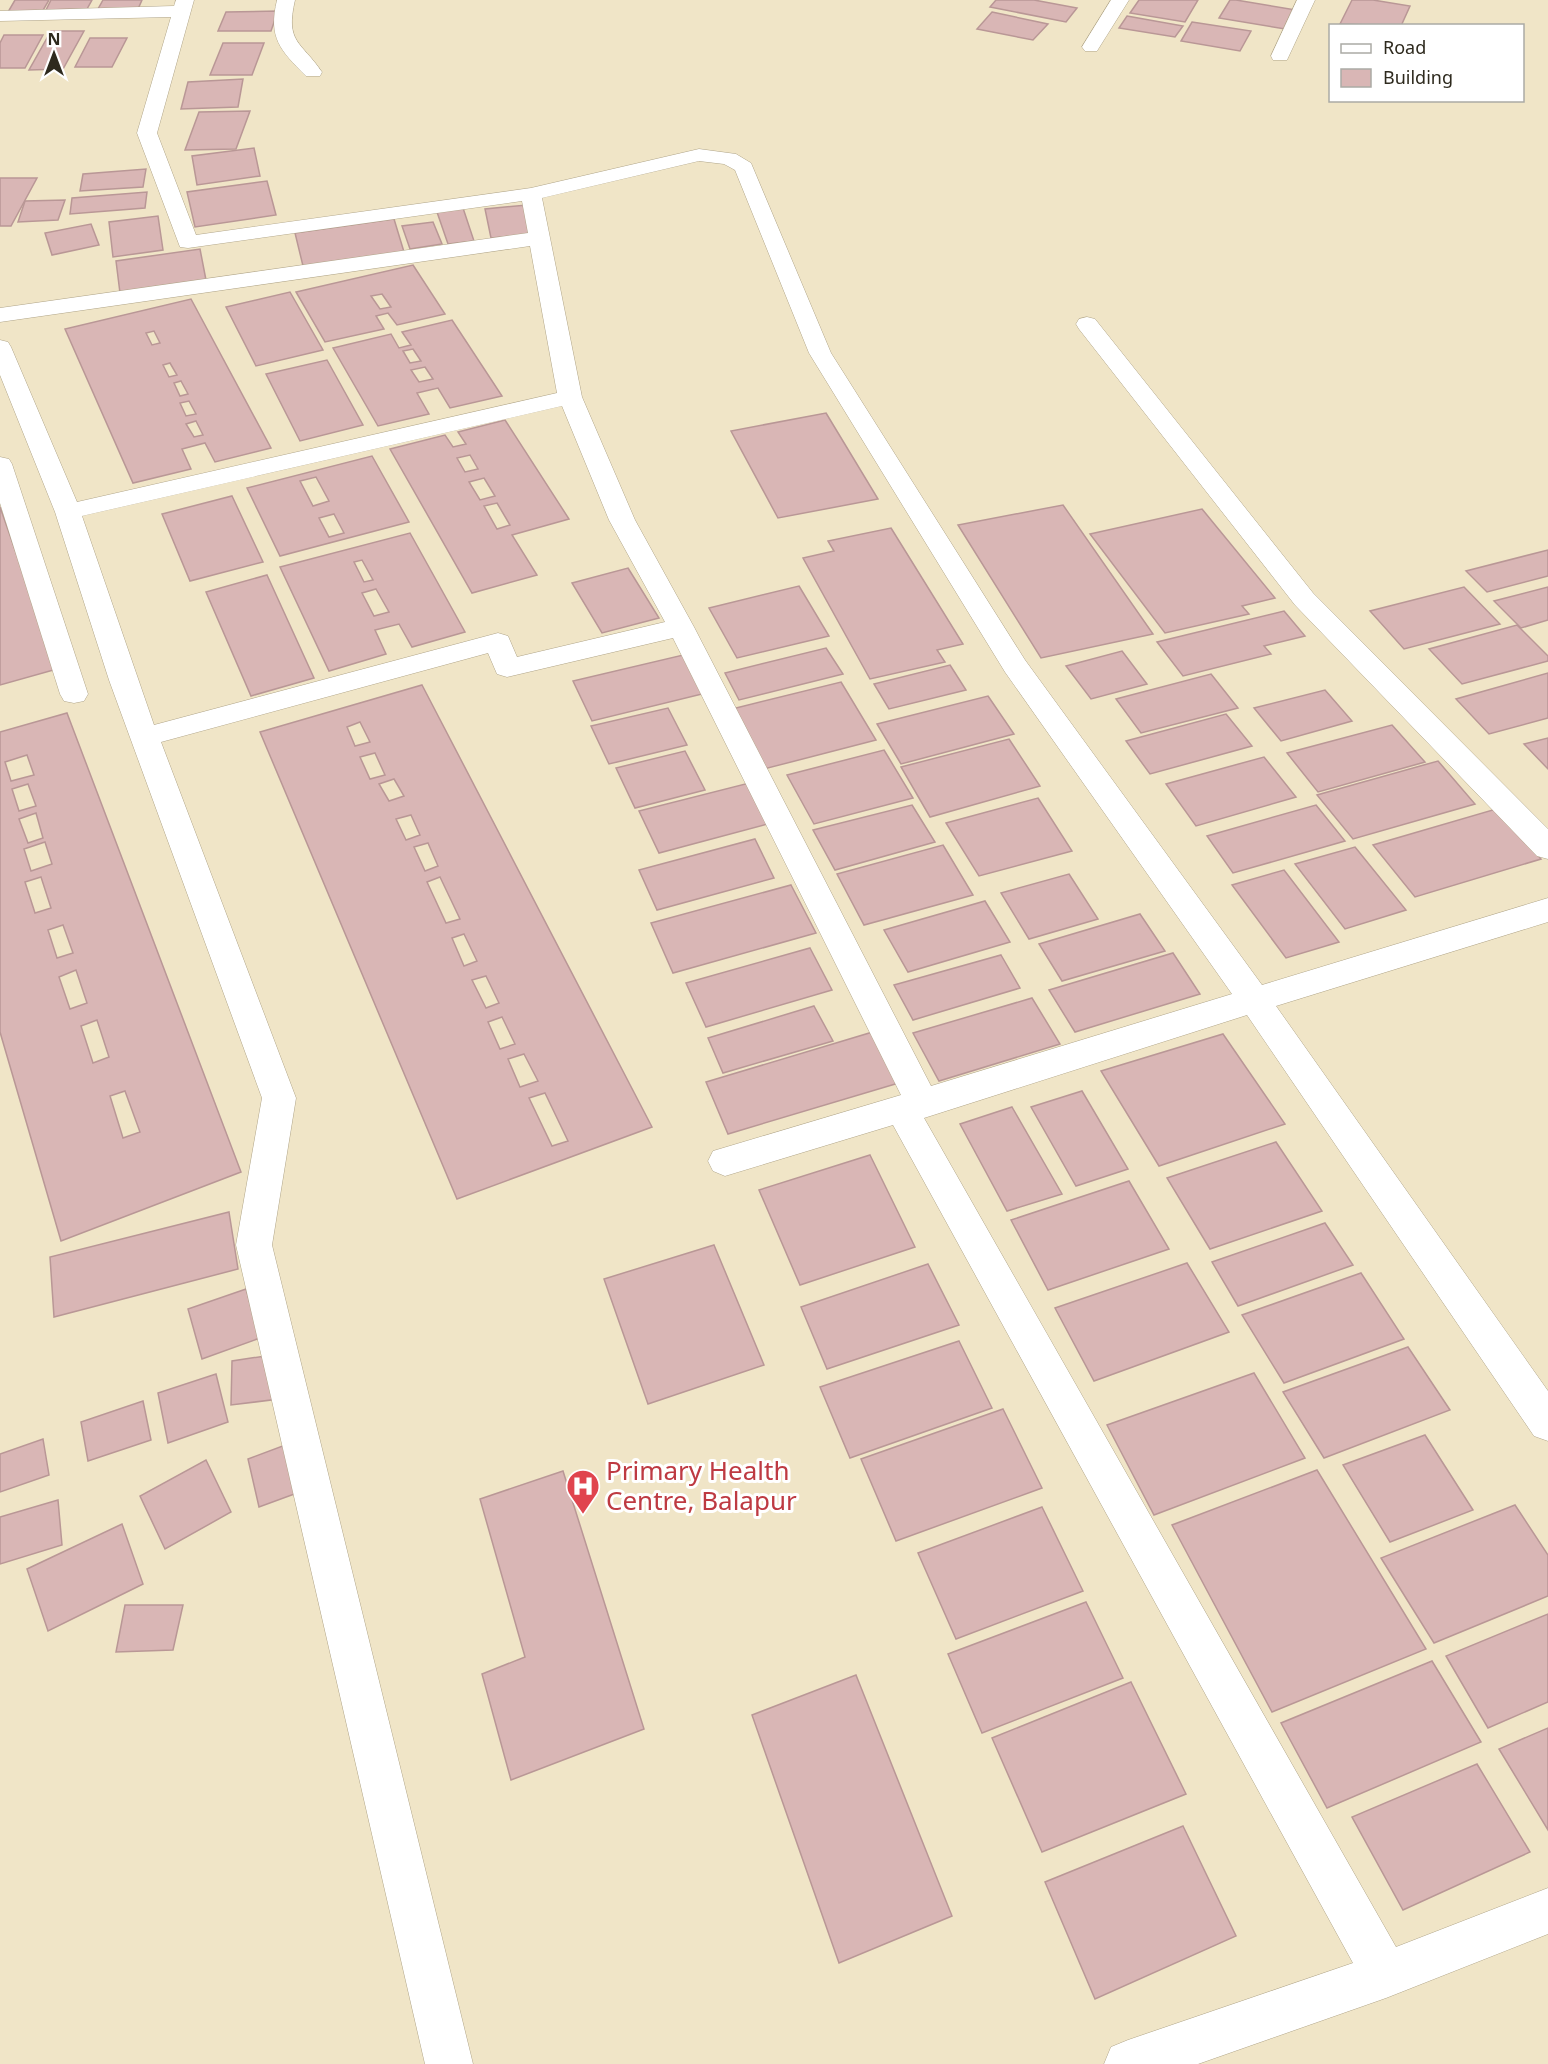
<svg xmlns="http://www.w3.org/2000/svg" width="1548" height="2064" font-family="'Noto Sans',sans-serif">
  <style>
    .building { fill: #d9b6b5; stroke: #b99796; stroke-width: 1.5; fill-rule: evenodd }
    .lines { fill: none; stroke-linecap: round; stroke-linejoin: round }
    .minor-casing { stroke: #b0a589; stroke-width: 1 }
    .minor { fill: #fff; fill-rule: evenodd }
    .labels { text-anchor: middle; stroke-width: 6; stroke-linejoin: round; paint-order: stroke }
    .near-health-label { font-size: 26px; fill: #be3a42; stroke: #fff; text-anchor: start }
  </style>
  <rect width="100%" height="100%" fill="#f0e5c7"/>
  <g class="building">
    <path d="M15,0H49L42,12H8Z"/>
    <path d="M51,0H92L87,9L46,10Z"/>
    <path d="M103,0H142L138,9H98Z"/>
    <path d="M996,0H1034L1077,8L1066,22L990,7Z"/>
    <path d="M1139,0H1198L1185,22L1130,13Z"/>
    <path d="M1230,0H1236L1296,10L1285,29L1219,18Z"/>
    <path d="M1352,0H1373L1410,6L1401,26L1340,24Z"/>
    <path d="M278,11L271,31H218L226,12Z"/>
    <path d="M992,12L1048,24L1033,40L977,29Z"/>
    <path d="M1127,16L1183,26L1175,37L1119,28Z"/>
    <path d="M1192,22L1251,31L1240,51L1181,41Z"/>
    <path d="M51,31H84L63,69L29,70Z"/>
    <path d="M4,35H43L25,68H0V43Z"/>
    <path d="M90,38H127L112,67H75Z"/>
    <path d="M223,43H264L252,75H210Z"/>
    <path d="M243,79L238,107L181,109L188,82Z"/>
    <path d="M250,111L236,149L185,150L199,112Z"/>
    <path d="M254,148L260,176L197,185L192,156Z"/>
    <path d="M146,169L143,187L80,191L83,174Z"/>
    <path d="M0,178H37L11,226H0Z"/>
    <path d="M267,181L276,215L195,227L187,192Z"/>
    <path d="M147,192L145,208L70,214L72,198Z"/>
    <path d="M65,200L58,220L18,222L25,201Z"/>
    <path d="M527,205L534,234L491,238L485,209Z"/>
    <path d="M463,208L474,241L448,244L437,212Z"/>
    <path d="M158,216L163,250L113,257L109,222Z"/>
    <path d="M394,219L404,252L303,266L295,233Z"/>
    <path d="M433,222L442,244L410,249L402,226Z"/>
    <path d="M91,224L99,245L52,255L45,233Z"/>
    <path d="M200,249L206,280L120,293L116,261Z"/>
    <path d="M413,265L445,314L397,325L388,313L376,316L384,329L325,342L296,292ZM382,294L391,307L380,309L371,296Z"/>
    <path d="M290,292L323,350L256,366L226,307Z"/>
    <path d="M191,299L271,448L215,462L205,443L182,449L191,469L133,483L65,329ZM154,331L160,343L152,345L146,333ZM170,363L177,375L169,377L163,365ZM181,381L188,394L180,396L174,383ZM189,401L196,414L186,416L180,403ZM196,421L203,435L194,437L186,424Z"/>
    <path d="M452,320L502,396L450,408L438,388L417,393L429,414L378,426L333,348L391,334L399,348L411,345L402,332ZM413,349L421,361L410,363L403,351ZM425,367L433,379L419,382L411,370Z"/>
    <path d="M327,360L363,425L300,441L266,374Z"/>
    <path d="M826,413L878,499L778,518L731,431Z"/>
    <path d="M505,420L569,519L512,535L537,575L472,593L390,449L445,435L453,447L466,444L458,432ZM470,455L478,469L465,472L457,458ZM484,478L495,496L480,500L469,482ZM497,503L510,525L497,529L484,506Z"/>
    <path d="M372,456L409,522L280,556L247,488ZM316,477L329,501L313,506L300,481ZM334,514L344,533L329,537L319,518Z"/>
    <path d="M232,496L263,562L190,581L162,514Z"/>
    <path d="M1063,505L1153,634L1041,658L958,525Z"/>
    <path d="M0,507L57,669L0,685Z"/>
    <path d="M1202,509L1275,598L1242,606L1249,614L1165,633L1090,534Z"/>
    <path d="M891,528L963,644L937,650L945,662L870,679L803,558L834,551L828,541Z"/>
    <path d="M410,533L465,632L412,647L399,624L375,630L386,654L329,671L280,567ZM362,560L373,580L364,582L354,562ZM376,589L389,612L374,616L362,593Z"/>
    <path d="M1548,550V576L1487,592L1466,571Z"/>
    <path d="M628,568L659,618L602,633L572,583Z"/>
    <path d="M267,575L314,678L251,696L206,592Z"/>
    <path d="M799,586L829,636L737,658L709,608Z"/>
    <path d="M1464,587L1500,624L1404,649L1370,611Z"/>
    <path d="M1548,587V620L1521,628L1494,601Z"/>
    <path d="M1284,611L1305,636L1264,646L1271,654L1183,676L1157,642Z"/>
    <path d="M1517,625L1548,656V661L1462,684L1429,649Z"/>
    <path d="M826,648L843,674L739,700L725,673Z"/>
    <path d="M1122,651L1147,684L1091,699L1066,666Z"/>
    <path d="M683,655L702,694L592,721L573,681Z"/>
    <path d="M950,665L966,690L889,709L874,684Z"/>
    <path d="M1548,673V718L1489,734L1456,699Z"/>
    <path d="M1211,674L1238,708L1141,733L1116,699Z"/>
    <path d="M841,682L876,740L764,769L732,709Z"/>
    <path d="M422,685L652,1127L457,1199L260,732ZM360,722L370,742L355,746L347,727ZM375,753L385,775L370,779L360,757ZM394,779L404,796L389,801L379,784ZM411,815L420,835L406,840L396,819ZM428,843L438,866L425,871L414,847ZM440,877L460,919L446,923L427,882ZM464,934L477,961L464,966L452,938ZM486,976L499,1003L486,1008L472,980ZM502,1017L515,1044L500,1049L488,1022ZM524,1054L538,1081L520,1087L508,1059ZM545,1093L568,1141L552,1146L529,1098Z"/>
    <path d="M1325,690L1352,721L1281,741L1254,708Z"/>
    <path d="M988,696L1014,734L901,764L877,724Z"/>
    <path d="M668,708L687,745L609,764L591,726Z"/>
    <path d="M67,713L241,1172L61,1241L0,1032V732ZM27,755L34,775L11,781L5,762ZM28,784L36,806L19,811L12,789ZM36,813L43,838L28,843L19,819ZM45,842L52,864L31,871L24,849ZM41,877L51,908L35,913L25,882ZM63,925L73,953L57,958L48,930ZM76,970L87,1003L70,1009L59,977ZM97,1020L109,1057L93,1063L81,1026ZM125,1091L140,1132L123,1138L110,1096Z"/>
    <path d="M1226,714L1252,746L1150,774L1126,741Z"/>
    <path d="M1392,725L1425,762L1318,792L1287,753Z"/>
    <path d="M1548,738V769L1524,744Z"/>
    <path d="M1009,739L1040,786L930,817L901,767Z"/>
    <path d="M884,750L913,798L814,824L787,775Z"/>
    <path d="M685,751L705,790L635,808L616,768Z"/>
    <path d="M1264,757L1296,797L1196,826L1166,784Z"/>
    <path d="M1438,761L1475,804L1353,839L1317,795Z"/>
    <path d="M753,782L775,822L659,853L639,811Z"/>
    <path d="M1038,798L1072,851L979,876L946,823Z"/>
    <path d="M912,805L935,842L835,870L813,830Z"/>
    <path d="M1316,805L1345,841L1233,873L1207,836Z"/>
    <path d="M1496,809L1541,859L1415,897L1373,845Z"/>
    <path d="M755,839L774,878L657,910L639,870Z"/>
    <path d="M943,845L973,895L864,925L837,874Z"/>
    <path d="M1355,847L1406,910L1345,929L1295,864Z"/>
    <path d="M1284,870L1339,942L1286,958L1232,885Z"/>
    <path d="M1069,874L1098,919L1029,939L1001,893Z"/>
    <path d="M791,885L816,933L673,973L651,923Z"/>
    <path d="M985,901L1010,942L908,972L884,930Z"/>
    <path d="M1140,914L1165,951L1062,981L1039,944Z"/>
    <path d="M810,948L832,990L706,1027L686,983Z"/>
    <path d="M1173,953L1200,994L1075,1032L1049,990Z"/>
    <path d="M1001,955L1020,988L913,1020L894,985Z"/>
    <path d="M1032,998L1060,1044L939,1081L913,1033Z"/>
    <path d="M814,1006L833,1041L723,1073L708,1038Z"/>
    <path d="M876,1031L902,1082L728,1134L706,1082Z"/>
    <path d="M1223,1034L1285,1124L1159,1166L1101,1071Z"/>
    <path d="M1082,1091L1128,1169L1076,1186L1031,1107Z"/>
    <path d="M1012,1107L1062,1194L1007,1211L960,1124Z"/>
    <path d="M1276,1142L1322,1211L1210,1249L1167,1178Z"/>
    <path d="M870,1155L915,1247L800,1285L759,1190Z"/>
    <path d="M1129,1181L1169,1249L1048,1290L1011,1220Z"/>
    <path d="M229,1212L238,1269L54,1317L50,1257Z"/>
    <path d="M1325,1223L1353,1265L1238,1306L1212,1262Z"/>
    <path d="M714,1245L764,1365L648,1404L604,1279Z"/>
    <path d="M1187,1263L1229,1332L1094,1381L1055,1308Z"/>
    <path d="M928,1264L959,1325L827,1369L801,1307Z"/>
    <path d="M1361,1273L1404,1339L1284,1383L1242,1315Z"/>
    <path d="M246,1289L260,1338L202,1359L188,1309Z"/>
    <path d="M959,1341L992,1408L850,1458L820,1387Z"/>
    <path d="M1408,1347L1450,1410L1324,1458L1283,1392Z"/>
    <path d="M278,1354L279,1399L231,1405L232,1361Z"/>
    <path d="M1254,1373L1305,1458L1154,1515L1107,1425Z"/>
    <path d="M216,1374L228,1422L168,1443L158,1393Z"/>
    <path d="M143,1401L151,1440L88,1461L81,1422Z"/>
    <path d="M1003,1409L1042,1488L896,1541L861,1459Z"/>
    <path d="M1425,1435L1473,1510L1390,1542L1343,1465Z"/>
    <path d="M43,1439L49,1475L0,1492V1454Z"/>
    <path d="M296,1441L308,1489L259,1507L248,1459Z"/>
    <path d="M206,1460L231,1512L165,1549L140,1496Z"/>
    <path d="M1317,1470L1426,1649L1272,1712L1172,1525Z"/>
    <path d="M563,1471L644,1729L511,1780L482,1674L525,1657L480,1499Z"/>
    <path d="M58,1500L62,1545L0,1564V1517Z"/>
    <path d="M1515,1505L1548,1555V1596L1434,1643L1381,1558Z"/>
    <path d="M1042,1507L1083,1591L956,1639L918,1553Z"/>
    <path d="M122,1524L143,1584L48,1631L27,1569Z"/>
    <path d="M1086,1602L1123,1678L982,1733L948,1654Z"/>
    <path d="M125,1605H183L173,1650L116,1652Z"/>
    <path d="M1548,1614V1702L1488,1728L1446,1656Z"/>
    <path d="M1432,1661L1481,1742L1327,1808L1281,1723Z"/>
    <path d="M856,1675L952,1916L839,1963L752,1715Z"/>
    <path d="M1131,1682L1186,1794L1042,1852L992,1738Z"/>
    <path d="M1548,1728V1830L1499,1749Z"/>
    <path d="M1477,1764L1530,1852L1403,1910L1352,1817Z"/>
    <path d="M1183,1826L1236,1936L1095,1999L1045,1882Z"/>
  </g>
  <g class="lines">
    <g class="minor-casing">
      <g id="minor">
        <path d="M176,0H194L157,133L196,235L531,188L699,149L736,154L751,163L831,353L1025,660L1262,985L1548,898V922L1276,1006L1548,1391V1441L1534,1436L1247,1015L924,1118L1396,1947L1548,1888V1934L1386,1998L1198,2064H1104L1111,2047L1128,2040L1353,1963L893,1125L725,1176L713,1171L708,1161L713,1151L901,1095L673,638L507,677L497,674L488,653L161,742L296,1098L272,1245L473,2064H425L236,1245L262,1098L109,680L55,512L0,375V340L8,342L11,347L77,502L557,393L530,246L0,322V308L528,233L522,201L188,248L180,247L137,133L171,17L0,21V11L174,6ZM699,161L724,164L735,170L809,353L1005,672L1232,994L931,1086L694,627L635,520L582,397L542,198ZM562,406L609,520L665,622L517,657L508,636L498,633L154,725L82,516Z"/>
        <path d="M277,0H295C285,43 301,41 322,72L320,76H306C280,50 268,38 277,0Z"/>
        <path d="M1111,0H1129L1097,51H1085L1082,47Z"/>
        <path d="M1297,0H1315L1287,60H1273L1271,56Z"/>
        <path d="M1087,317L1095,319L1313,593L1548,829V859L1537,856L1295,605L1079,329L1076,324L1079,319Z"/>
        <path d="M0,457L9,459L12,464L88,694L84,701L74,703L64,701L60,694L0,503Z"/>
      </g>
    </g>
    <use href="#minor" class="minor"/>
  </g>
  <defs>
    <g id="hospital-pin" transform="scale(1.725)"><path d="M0 17L-7.5 6A9.5 9.5 0 1 1 7.5 6Z" fill="#e0444e" stroke="#fff"/><path d="M-5-5h3v3.5h4V-5h3V5h-3V1.5h-4V5h-3Z" fill="#fff"/></g>
  </defs>
  <g fill-rule="evenodd">
    <use href="#hospital-pin" x="583" y="1486"/>
  </g>
  <g class="labels">
    <g class="near-health-label">
      <text x="606" y="1480">Primary Health<tspan x="606" dy="30">Centre, Balapur</tspan></text>
    </g>
  </g>
  <rect x="1329" y="24" width="195" height="78" fill="#ffffff" stroke="#abaaa5" stroke-width="1.5"/>
  <rect x="1341" y="44" width="30" height="9" fill="#ffffff" stroke="#abaaa5" stroke-width="1.5"/>
  <text x="1383" y="54" font-size="18" fill="#2e2a1e">Road</text>
  <rect x="1341" y="69" width="30" height="18" fill="#d9b6b5" stroke="#abaaa5" stroke-width="1.5"/>
  <text x="1383" y="84" font-size="18" fill="#2e2a1e">Building</text>
  <g transform="translate(54 54)" stroke="#ffffff" stroke-width="4.5" paint-order="stroke">
  <path d="M0-4.5L10 22L0 15L-10 22Z" fill="#2e2a1e"/>
  <text y="-9" font-size="16" font-weight="bold" text-anchor="middle" fill="#2e2a1e">N</text>
  </g>
</svg>
